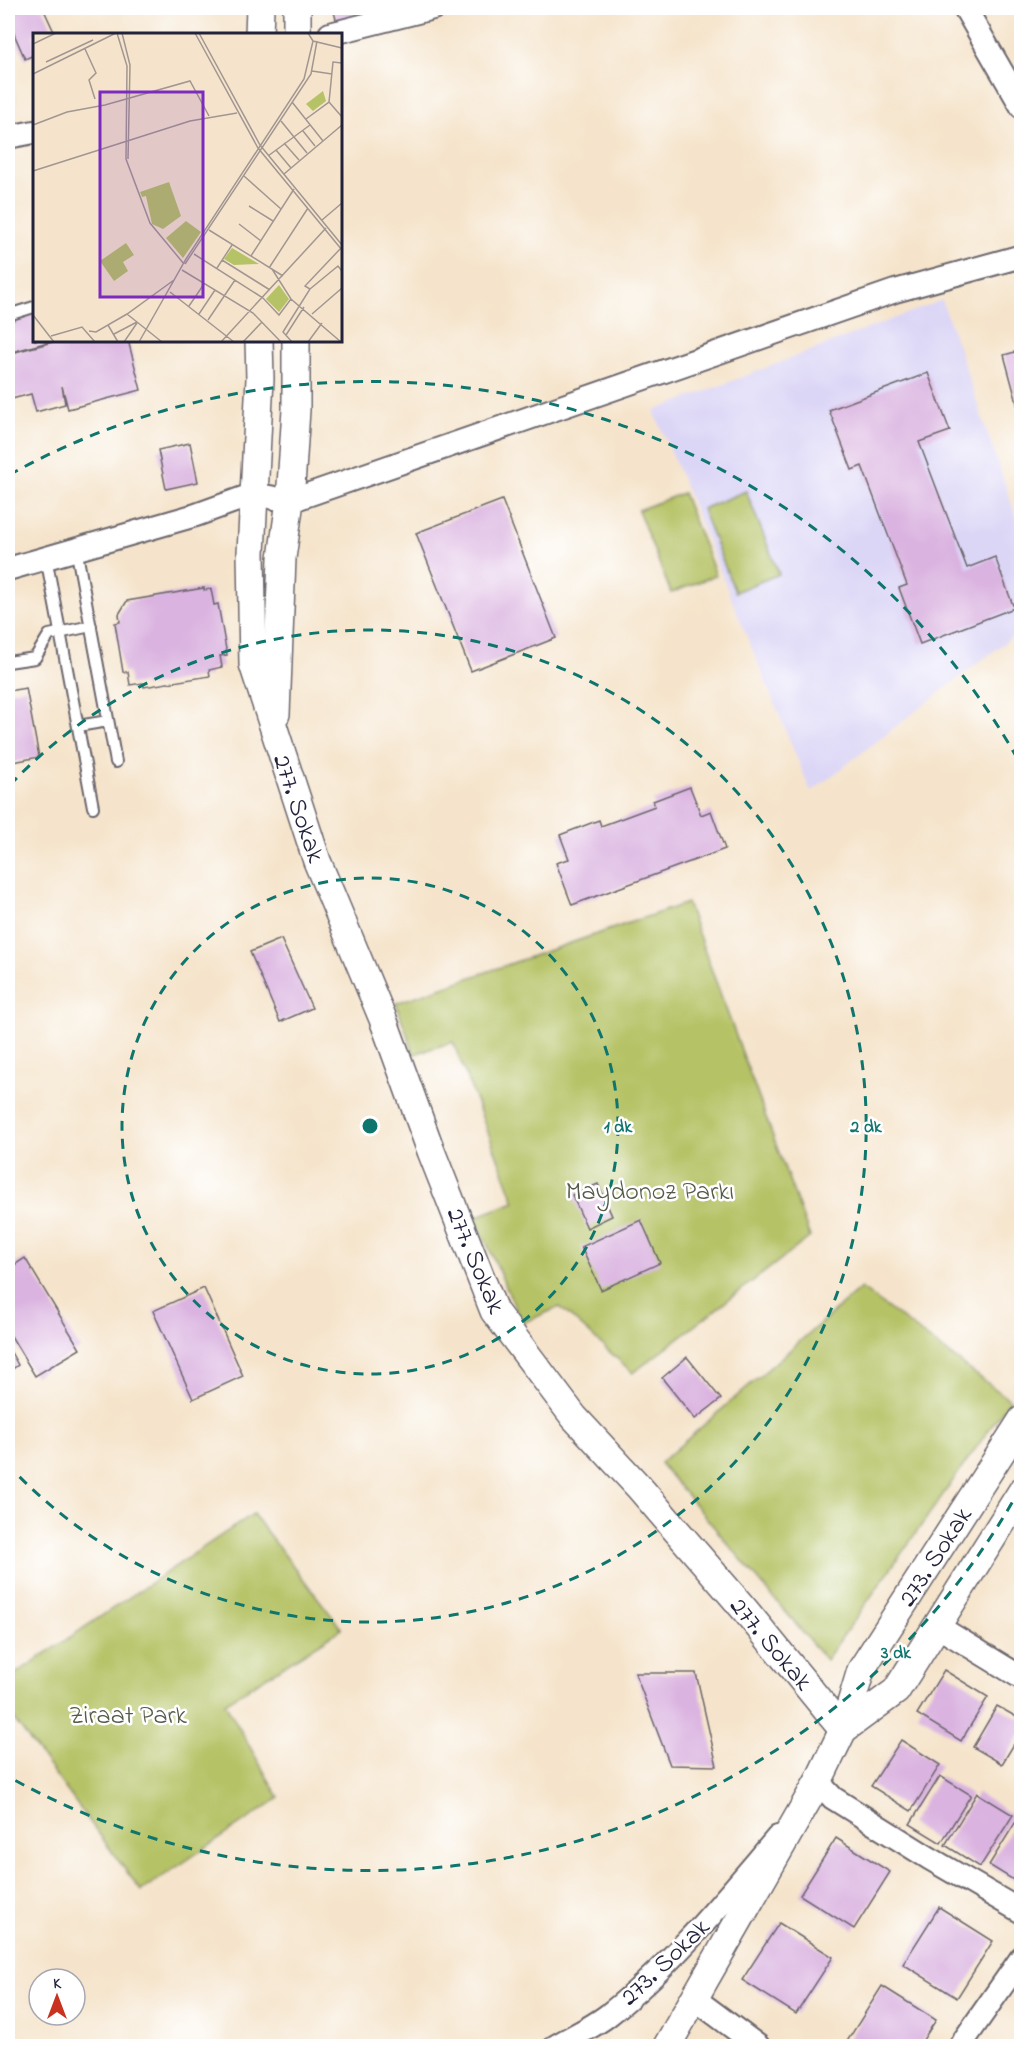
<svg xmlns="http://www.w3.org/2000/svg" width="1029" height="2054" font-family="'Indie Flower',sans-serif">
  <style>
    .built { fill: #dcd6f6 }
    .green { fill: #b5c265; stroke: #6c7250; stroke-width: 1.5 }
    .building { fill: #dab3e0 }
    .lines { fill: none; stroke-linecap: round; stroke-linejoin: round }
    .service-casing { stroke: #6c666d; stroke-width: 14 }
    .minor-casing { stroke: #6c666d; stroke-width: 26 }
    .tertiary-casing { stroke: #6c666d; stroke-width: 30 }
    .service { stroke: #fff; stroke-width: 10 }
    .minor { stroke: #fff; stroke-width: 22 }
    .tertiary { stroke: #fff; stroke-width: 27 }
    .ring { fill: none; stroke: #0f766e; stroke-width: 3; stroke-dasharray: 10 8 }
    .labels { text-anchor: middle; stroke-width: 5; stroke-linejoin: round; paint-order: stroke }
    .street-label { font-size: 26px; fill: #22223b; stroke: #fff }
    .park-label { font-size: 26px; fill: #555a4a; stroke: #fff }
    .inset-road { fill: none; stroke: #a19691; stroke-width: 1.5 }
    .view { fill: #7b2cbf; fill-opacity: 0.15; stroke: #7b2cbf; stroke-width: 3 }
    .inset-edge { fill: none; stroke: #22223b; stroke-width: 3 }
    .centre { fill: #0f766e; stroke: #fff; stroke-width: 3 }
    .ring-label { font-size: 18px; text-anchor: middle; font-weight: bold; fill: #0f766e; stroke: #fff; stroke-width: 5; stroke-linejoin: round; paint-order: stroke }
  </style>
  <rect width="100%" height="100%" fill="#fff"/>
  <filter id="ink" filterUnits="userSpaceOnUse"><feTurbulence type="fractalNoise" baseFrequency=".0167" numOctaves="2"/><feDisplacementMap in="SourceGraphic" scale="12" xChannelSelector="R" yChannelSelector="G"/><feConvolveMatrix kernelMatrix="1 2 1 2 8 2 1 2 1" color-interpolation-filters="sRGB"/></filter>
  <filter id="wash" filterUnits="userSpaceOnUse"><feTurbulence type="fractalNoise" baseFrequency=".008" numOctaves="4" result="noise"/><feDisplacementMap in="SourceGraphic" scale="24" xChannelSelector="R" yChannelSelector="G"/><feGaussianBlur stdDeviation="1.35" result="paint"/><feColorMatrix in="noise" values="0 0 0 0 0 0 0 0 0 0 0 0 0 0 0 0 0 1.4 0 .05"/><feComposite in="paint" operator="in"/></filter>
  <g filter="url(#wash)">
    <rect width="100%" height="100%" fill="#f5e4cb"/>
    <path class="built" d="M942,300L1021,531V630L811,792L654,411Z"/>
    <g class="green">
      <path d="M746,491L779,574L735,592L702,509Z"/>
      <path d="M683,493L716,575L671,593L638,510Z"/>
      <path d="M687,903L810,1237L633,1373L560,1307L522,1323L475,1217L515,1202L453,1042L414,1054L396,1003Z"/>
      <path d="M861,1288L1010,1400L826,1660L660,1463Z"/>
      <path d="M253,1514L342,1629L225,1703L279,1798L141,1891L8,1711V1679Z"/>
    </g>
    <g id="blocks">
      <g class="building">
        <path d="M8,8H43L55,34H34V55L25,59L8,20Z"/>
        <path d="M333,8H363L365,17L337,23Z"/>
        <path d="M364,8H386L367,15Z"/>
        <path d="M34,313V340L52,341L8,353V320Z"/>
        <path d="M60,340H128L141,390L68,409L62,386L65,404L36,412L31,394L8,400V354Z"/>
        <path d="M1022,350V418H1021L1004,355Z"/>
        <path d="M928,373L950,431L919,442L967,568L995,557L1014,608L920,644L899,588L907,585L862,466L852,470L829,410Z"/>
        <path d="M190,443L198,482L166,489L158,450Z"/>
        <path d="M502,500L556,638L471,671L416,533Z"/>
        <path d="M204,588V590L211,589L214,605L218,604L227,655L220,656L222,667L209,670L210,676L144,687L143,683L130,685L128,672H123L115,623L120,622L119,614L127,601Z"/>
        <path d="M26,688L39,757L8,763V691Z"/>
        <path d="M690,787L701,815L711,811L725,849L572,905L556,863L569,859L560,835L599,820L601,826L655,806L653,801Z"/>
        <path d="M281,939L312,1008L280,1022L250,952Z"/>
        <path d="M598,1184L612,1216L587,1228L572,1195Z"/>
        <path d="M641,1220L660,1263L601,1290L581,1247Z"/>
        <path d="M25,1258L80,1349L35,1376L8,1331V1269Z"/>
        <path d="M204,1288L243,1376L193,1399L153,1311Z"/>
        <path d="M8,1347L18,1365L8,1372Z"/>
        <path d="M687,1357L721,1399L695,1419L662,1378Z"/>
        <path d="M944,1670L988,1697L961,1741L917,1714Z"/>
        <path d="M635,1673H696L717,1766L670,1765Z"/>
        <path d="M997,1706L1022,1720V1731L1002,1764L973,1747Z"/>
        <path d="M901,1740L940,1765L911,1811L871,1786Z"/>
        <path d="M940,1776L971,1795L941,1843L910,1824Z"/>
        <path d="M977,1793L1013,1815L980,1867L945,1845Z"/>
        <path d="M1015,1823L1022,1827V1870L1015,1881L989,1865Z"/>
        <path d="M836,1838L890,1872L854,1929L800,1895Z"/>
        <path d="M939,1907L993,1941L957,1998L903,1964Z"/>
        <path d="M779,1923L833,1957L796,2014L742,1980Z"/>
        <path d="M882,1986L936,2020L919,2046H851L846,2043Z"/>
      </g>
    </g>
  </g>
  <g filter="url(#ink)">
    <use href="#blocks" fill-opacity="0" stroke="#6c666d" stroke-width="1.5"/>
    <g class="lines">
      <g class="service-casing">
        <g id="service">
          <path d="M8,315L34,307"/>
          <path d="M76,548L116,762"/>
          <path d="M46,557L93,807"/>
          <path d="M8,662L35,658L49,635L91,626"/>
          <path d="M78,726L108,721"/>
        </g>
      </g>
      <g class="minor-casing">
        <g id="minor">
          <path d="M965,8L1022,107"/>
          <path d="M330,34L433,8"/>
          <path d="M8,137L34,132"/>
          <path d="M8,569L196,515L254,494L290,501L895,291L1022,256"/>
          <path d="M937,1626L1022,1678"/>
          <path d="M818,1782L833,1798L929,1858L1022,1912"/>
          <path d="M695,1999L758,2046"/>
          <path d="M556,2046C573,2036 591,2028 607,2016C672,1965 725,1899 778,1837"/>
          <path d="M960,2046L1022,1957"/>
        </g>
      </g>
      <g class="tertiary-casing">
        <g id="tertiary">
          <path d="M259,34L260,8"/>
          <path d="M297,34V8"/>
          <path d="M259,340L260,379L251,553L253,664L317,861L383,1019L431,1151L494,1311L574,1417L638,1486L745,1610L843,1730"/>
          <path d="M276,714L282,558L290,501L296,410V340"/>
          <path d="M843,1730L896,1691L1022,1491"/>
          <path d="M667,2046L818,1782L843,1730L861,1670L1022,1420"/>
        </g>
      </g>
      <use href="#service" class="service"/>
      <use href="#minor" class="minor"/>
      <use href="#tertiary" class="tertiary"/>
    </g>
  </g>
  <g class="ring">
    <circle cx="370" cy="1126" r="248"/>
    <path d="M10 785A496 496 0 1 1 10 1467"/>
    <path d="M1021 1487A744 744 0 0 1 9 1777M9 475A744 744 0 0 1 1021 765"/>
  </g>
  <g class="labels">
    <g class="street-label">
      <text transform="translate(300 808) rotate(71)" y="9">277. Sokak</text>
      <text transform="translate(477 1260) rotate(67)" y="9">277. Sokak</text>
      <text transform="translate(934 1556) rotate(-57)" y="9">273. Sokak</text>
      <text transform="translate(772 1643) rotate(50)" y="9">277. Sokak</text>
      <text transform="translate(664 1961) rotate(-44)" y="9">273. Sokak</text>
    </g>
    <g class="park-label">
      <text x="650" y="1199">Maydonoz Parkı</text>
      <text x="128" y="1723">Ziraat Park</text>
    </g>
  </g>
  <g transform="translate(33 33)">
    <rect width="309" height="309" fill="#f5e4cb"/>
    <path d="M290,58L293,68L280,78L273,71ZM136,149L148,183L130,196L119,191L113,163L109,164L107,159ZM153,188L168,199L150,225L133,205ZM93,210L101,222L90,229L95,238L81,248L67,228ZM199,215L226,231L201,232L191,226ZM246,252L256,266L246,279L233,266Z" fill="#b5c265"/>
    <path class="inset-road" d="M84,0L94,33L93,126L117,190L151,231M89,0L97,32L95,126M162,0L225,115L309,217M166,0L227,112L309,212M275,0L280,8L309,15M0,11L23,0M52,16L63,40L56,47L62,66M13,29L60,7M279,38L299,41M0,41L83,0M259,69L290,108M296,69L309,84M273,86L296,69L300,29L309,30M248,88L274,120M0,92L34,79L72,72L157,48L176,83M270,98L282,113M251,110L266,127M243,117L258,135M235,123L277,92M0,138L157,88L204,80M251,141L309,92M211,143L248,176M216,173L240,188M289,187L309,170M206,191L228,208M176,197L250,243M161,221L230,265L246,282L258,266M218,223L261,156M189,227L237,257M152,231L278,41L284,8M184,235L199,212M236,235L275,175M239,236L258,266L308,309M149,237L220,280L248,309M277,256L305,233L309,238M137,259L201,309M156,273L171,251M94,281L129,309M166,281L182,257M279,281L309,255M0,282L21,309M175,287L202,247M75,292L85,309M56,298L63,299L94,281L141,247M81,301L104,289M253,302L271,274M18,303L49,294L62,309M91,309L104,290M106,309L153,226L271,46L280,8M188,309L293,195M210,309L229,289M259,309L250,299L277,256L272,253L308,215M275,309L289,290"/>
    <path class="view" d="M67,59H170V264H67Z"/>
    <rect width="309" height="309" class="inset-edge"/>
  </g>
  <circle cx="370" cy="1126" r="9" class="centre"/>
  <g class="ring-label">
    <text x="618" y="1132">1 dk</text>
    <text x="866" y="1132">2 dk</text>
    <text x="896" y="1658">3 dk</text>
  </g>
  <rect width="1029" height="2054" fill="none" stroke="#fff" stroke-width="30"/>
  <g transform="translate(57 1997)"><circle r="28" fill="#ffffff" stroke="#a7a7b1" stroke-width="1.5"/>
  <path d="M0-4.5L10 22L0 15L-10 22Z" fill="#c8321e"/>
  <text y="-9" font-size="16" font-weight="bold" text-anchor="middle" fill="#22223b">K</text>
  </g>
</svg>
